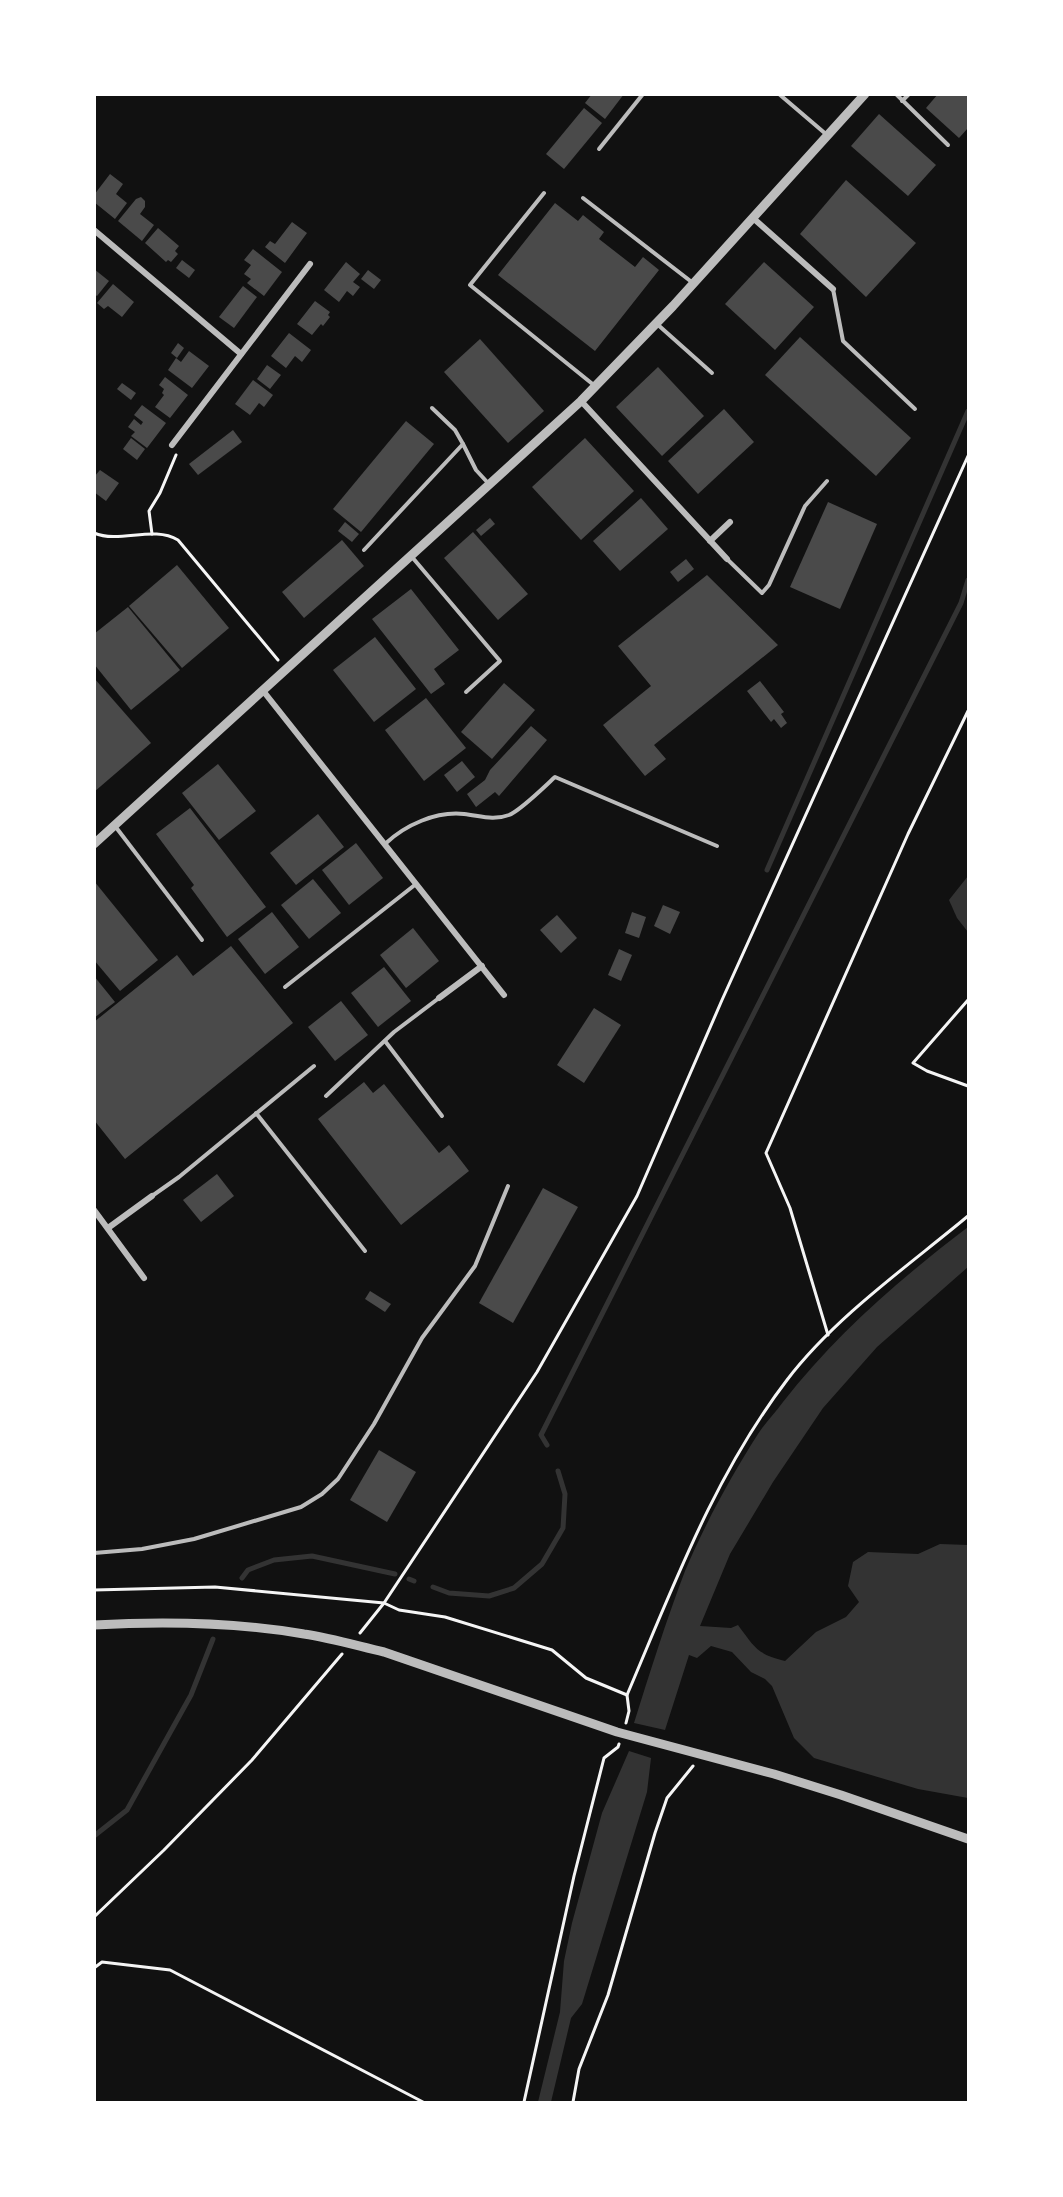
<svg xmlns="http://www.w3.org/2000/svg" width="1063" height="2197" font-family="Overpass,sans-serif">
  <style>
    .water { fill: #333 }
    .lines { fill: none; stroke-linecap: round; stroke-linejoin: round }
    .stream { stroke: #333; stroke-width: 5 }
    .building { fill: #4a4a4a }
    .path { stroke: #f5f5f5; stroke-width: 3 }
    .service { stroke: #bcbcbc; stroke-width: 4 }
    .minor { stroke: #bcbcbc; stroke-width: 6 }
    .tertiary { stroke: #bcbcbc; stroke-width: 9 }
  </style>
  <rect width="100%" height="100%" fill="#111"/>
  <g class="water">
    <path d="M968,876V932L957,918L949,900Z"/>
    <path d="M968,1227V1267L877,1347L823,1408L773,1482L730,1554L700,1626L731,1628L738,1625C755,1648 757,1654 785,1661L816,1632L846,1617L859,1602L848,1586L853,1562L868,1552L918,1554L940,1544L968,1545V1798L918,1789L814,1758L794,1738L772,1686L765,1679L751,1672L732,1652L711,1646L697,1658L689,1655L665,1730L634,1723C650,1672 666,1621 685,1571C704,1526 731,1476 758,1434C765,1423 775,1413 783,1402C835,1335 901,1278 968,1227Z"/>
    <path d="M629,1751L651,1758L647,1792L582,2004L571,2018L551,2102H538L560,2012L564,1961L572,1923L602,1813Z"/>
  </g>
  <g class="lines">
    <g class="stream">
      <path d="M767,870L968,411"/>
      <path d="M547,1445L541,1435L961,603L968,580"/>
      <path d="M242,1578L248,1570L274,1560L312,1556L395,1574"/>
      <path d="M409,1579L414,1581"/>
      <path d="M433,1587L449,1593L489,1596L514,1588L542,1564L563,1528L565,1494L558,1471"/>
      <path d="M94,1836L127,1810L191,1695L213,1639"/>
    </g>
  </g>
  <g class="building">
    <path d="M592,94H624L605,119L585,103Z"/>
    <path d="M938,94H968V128L959,138L926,108Z"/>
    <path d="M584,108L602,123L564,169L546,154Z"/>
    <path d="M879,114L936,165L908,196L851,146Z"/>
    <path d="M110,174L123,184L116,194L127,203L115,219L94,202V195Z"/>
    <path d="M846,180L916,243L866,297L800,234Z"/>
    <path d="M141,197L145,201V207L140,214L154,225L142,241L118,221L136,199Z"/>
    <path d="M555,203L578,221L583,215L604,232L599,239L635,267L643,257L659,270L595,351L498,275Z"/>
    <path d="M292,222L307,233L285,263L265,247L270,241L275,244Z"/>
    <path d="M158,228L179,246L175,251L178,254L171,262L168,260L166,262L145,243Z"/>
    <path d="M253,249L282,272L264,296L247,283L251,279L244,274L251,265L244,260Z"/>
    <path d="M182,260L195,270L189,278L176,268Z"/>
    <path d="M346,262L360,274L353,282L360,287L353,296L347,291L339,302L324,290Z"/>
    <path d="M764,262L814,307L775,350L725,304Z"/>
    <path d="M94,269L109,281L97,296L94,294Z"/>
    <path d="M368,270L381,280L374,289L361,279Z"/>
    <path d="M113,284L134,302L122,317L108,306L104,309L97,303Z"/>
    <path d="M243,286L257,297L234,328L219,317Z"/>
    <path d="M315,301L330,312L328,315L330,317L323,326L321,324L312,335L297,324Z"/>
    <path d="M289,333L311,350L302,362L295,356L286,368L271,356Z"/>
    <path d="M800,337L911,438L876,476L765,375Z"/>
    <path d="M480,339L544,411L508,443L444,372Z"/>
    <path d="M178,343L184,348L177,358L171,353Z"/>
    <path d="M189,351L209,366L192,388L168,370L176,358L181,362Z"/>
    <path d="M267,365L281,375L270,389L257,379Z"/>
    <path d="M658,367L704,416L662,456L616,407Z"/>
    <path d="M165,377L188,395L170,418L155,407L164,395L162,393L164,389L159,385Z"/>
    <path d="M253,380L273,395L264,407L259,403L250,415L235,404Z"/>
    <path d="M122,383L136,393L131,400L117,389Z"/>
    <path d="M142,405L166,423L147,448L131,436L135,432L128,427L134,419L141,425L143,422L134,415Z"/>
    <path d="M724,409L754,442L698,494L668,461Z"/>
    <path d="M406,421L434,444L361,532L333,509Z"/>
    <path d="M233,430L242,442L198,475L189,464Z"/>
    <path d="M131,438L145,449L137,460L123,449Z"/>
    <path d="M585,438L634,491L581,540L532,487Z"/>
    <path d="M100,470L119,483L106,501L94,492V477Z"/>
    <path d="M641,498L668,529L620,571L593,541Z"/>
    <path d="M828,502L877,524L840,609L790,587Z"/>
    <path d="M490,518L495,524L481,536L476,530Z"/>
    <path d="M345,522L359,534L352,542L338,531Z"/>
    <path d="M473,532L528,594L498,620L444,558Z"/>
    <path d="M342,540L364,566L304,618L282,592Z"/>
    <path d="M686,559L694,569L678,582L670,572Z"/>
    <path d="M177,565L229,628L182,668L129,606Z"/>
    <path d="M707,575L778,645L654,745L666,759L645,776L603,725L651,686L618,646Z"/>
    <path d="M411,589L459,650L434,669L445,684L431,694L372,619Z"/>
    <path d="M128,607L180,670L131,710L94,664V634Z"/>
    <path d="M375,637L416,689L374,722L333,670Z"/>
    <path d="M94,678L151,743L94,792Z"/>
    <path d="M760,681L784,712L781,714L787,723L781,728L774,719L771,722L747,691Z"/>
    <path d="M504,683L535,710L492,759L461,732Z"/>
    <path d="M426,698L466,748L424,781L385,730Z"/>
    <path d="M531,726L547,740L499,796L495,792L476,807L467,794L485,780L490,770Z"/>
    <path d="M462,761L475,777L457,792L444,775Z"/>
    <path d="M218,764L256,811L219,840L182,793Z"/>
    <path d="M190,808L266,907L227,937L191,888L194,885L156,834Z"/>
    <path d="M318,814L344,847L296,885L270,853Z"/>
    <path d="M356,843L383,878L349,905L322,870Z"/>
    <path d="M313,879L341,913L309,939L281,905Z"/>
    <path d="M94,881L158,960L120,991L94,960Z"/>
    <path d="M663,905L680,912L670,934L654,926Z"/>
    <path d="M272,912L299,947L265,974L238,939Z"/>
    <path d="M632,912L646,917L639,938L625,933Z"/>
    <path d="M557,915L577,938L561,953L540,930Z"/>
    <path d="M413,928L439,961L406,988L380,955Z"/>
    <path d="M231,946L293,1023L125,1159L94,1120V1022L177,955L193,976Z"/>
    <path d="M619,949L632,955L621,981L608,975Z"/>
    <path d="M384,967L411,1001L378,1027L351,993Z"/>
    <path d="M94,976L115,1002L94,1018Z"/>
    <path d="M341,1001L368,1035L335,1061L308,1027Z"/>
    <path d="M594,1008L621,1025L584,1083L557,1065Z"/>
    <path d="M364,1082L373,1093L384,1084L439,1153L449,1145L469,1171L401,1225L318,1119Z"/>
    <path d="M217,1174L234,1196L201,1222L183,1200Z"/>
    <path d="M543,1188L578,1207L513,1323L479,1303Z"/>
    <path d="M370,1291L391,1304L385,1312L365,1299Z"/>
    <path d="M379,1450L416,1472L387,1522L350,1500Z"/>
  </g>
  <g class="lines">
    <g class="path">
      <path d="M94,533C120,544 153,525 178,540L278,660"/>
      <path d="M152,534L149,511L160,493L176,455"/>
      <path d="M968,1000L913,1063L927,1071L968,1086"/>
      <path d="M828,1335L790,1208L766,1153L908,834L968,711"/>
      <path d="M94,1590L215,1587L384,1603L399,1610L445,1617L552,1650L586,1678L627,1695"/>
      <path d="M360,1633L384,1603L537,1372L637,1196L722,1000L968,456"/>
      <path d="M626,1723L629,1711L627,1695C673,1587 715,1474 787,1380C835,1317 908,1266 968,1216"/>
      <path d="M94,1917L164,1850L252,1760L342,1654"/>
      <path d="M94,1968L102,1962L170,1970L423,2102"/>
      <path d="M524,2102L574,1876L591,1809L604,1758L618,1747L619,1744"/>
      <path d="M573,2102L579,2069L608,1995L655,1833L667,1798L693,1766"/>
    </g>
    <g class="service">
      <path d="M779,94L827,135"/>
      <path d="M896,94L948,145"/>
      <path d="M902,101L909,94"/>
      <path d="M599,149L643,94"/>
      <path d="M544,193L470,285L595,386"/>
      <path d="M583,198L693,283"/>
      <path d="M833,289L843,341L915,409"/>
      <path d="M657,324L712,373"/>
      <path d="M432,408L455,430L463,444"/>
      <path d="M364,550L463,444L476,470L488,483"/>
      <path d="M412,557L500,661L466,692"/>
      <path d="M727,559L762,593L769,585L805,506L827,481"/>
      <path d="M115,826L202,940"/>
      <path d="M385,844C405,825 436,811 464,814C481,816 493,821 509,815C521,810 544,787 555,777L717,846"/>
      <path d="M285,987L416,884"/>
      <path d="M385,1041L442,1116"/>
      <path d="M326,1096L394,1032L439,998"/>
      <path d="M256,1113L365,1251"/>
      <path d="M152,1196L179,1177L314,1066"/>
      <path d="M94,1553L142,1549L194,1539L301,1507L322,1494L338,1479L374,1424L422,1338L475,1266L508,1186"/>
    </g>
    <g class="minor">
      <path d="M753,218L833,289"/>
      <path d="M94,230L241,354"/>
      <path d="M581,401L727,559"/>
      <path d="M172,445L310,264"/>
      <path d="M710,541L730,522"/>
      <path d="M264,692L504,995"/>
      <path d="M439,998L482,966"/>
      <path d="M94,1210L144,1278"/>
      <path d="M108,1228L152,1196"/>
    </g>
    <g class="tertiary">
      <path d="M94,844L581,401L673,306L865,94"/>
      <path d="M94,1625C165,1621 234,1622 304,1634C331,1638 358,1646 384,1652L617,1732L774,1774L841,1795L968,1839"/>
    </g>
  </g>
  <rect width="1063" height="2197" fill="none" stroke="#ffffff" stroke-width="192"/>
</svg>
